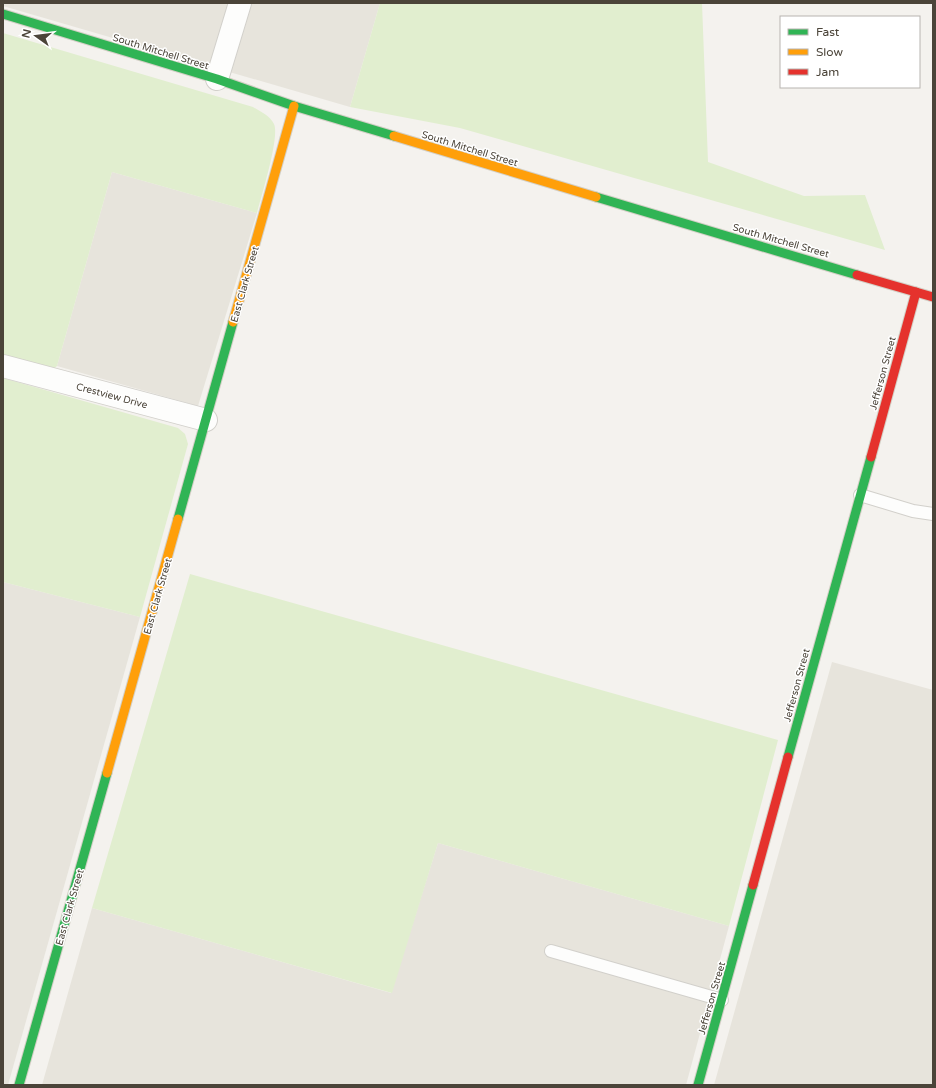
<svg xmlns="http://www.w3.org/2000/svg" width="936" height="1088" font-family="'Varela Round',sans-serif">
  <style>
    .residential { fill: #e7e4dc }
    .green { fill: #e1eecf }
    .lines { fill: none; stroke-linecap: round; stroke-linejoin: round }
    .lane-casing { stroke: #d2d0cb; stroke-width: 14 }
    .street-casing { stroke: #d2d0cb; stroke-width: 24 }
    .fast-casing { stroke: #d3cfc5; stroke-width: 11 }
    .slow-casing { stroke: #d3cfc5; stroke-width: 11 }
    .jam-casing { stroke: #d3cfc5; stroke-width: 11 }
    .lane { stroke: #fdfdfc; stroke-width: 12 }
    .street { stroke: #fdfdfc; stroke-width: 22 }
    .fast { stroke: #30b455; stroke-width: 9 }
    .slow { stroke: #ff9f0a; stroke-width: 9 }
    .jam { stroke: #e5322d; stroke-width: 9 }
    .labels { text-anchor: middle; stroke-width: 3; stroke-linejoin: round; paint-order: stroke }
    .street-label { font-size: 10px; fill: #4b4439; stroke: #fff }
  </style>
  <rect width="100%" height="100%" fill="#f4f2ee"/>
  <g class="residential">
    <path d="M3,3H380L350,107L3,6Z"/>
    <path d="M112,172L257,213L198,406L57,366Z"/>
    <path d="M3,582L140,617L8,1085H3Z"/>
    <path d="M832,662L933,690V1085H714Z"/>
    <path d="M438,843L729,926L686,1085H42L92,908L391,993Z"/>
  </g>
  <g class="green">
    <path d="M380,3H702L708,162L804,196L865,195L885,250L460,128L350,107Z"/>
    <path d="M3,33L253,107C261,112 270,116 274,124C280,137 261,197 257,213L112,172L57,366L49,373L3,360Z"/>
    <path d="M3,378L178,428L185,434L188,444L140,617L3,582Z"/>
    <path d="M190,574L778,740L729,926L438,843L392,993L92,908Z"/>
  </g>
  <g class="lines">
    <g class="lane-casing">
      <g id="lane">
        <path d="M860,495L913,511L933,514"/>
        <path d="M551,951L722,1000"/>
      </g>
    </g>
    <g class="street-casing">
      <g id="street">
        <path d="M217,79L240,3"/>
        <path d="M3,366L206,420"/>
      </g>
    </g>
    <g class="fast-casing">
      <g id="fast">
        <path d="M3,14L217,79L294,106L394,136"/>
        <path d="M596,197L857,275"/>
        <path d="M178,519L233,322"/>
        <path d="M788,757L871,457"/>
        <path d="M19,1085L107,773"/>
        <path d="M698,1085L753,885"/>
      </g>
    </g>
    <g class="slow-casing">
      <g id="slow">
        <path d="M394,136L596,197"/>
        <path d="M233,322L294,106"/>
        <path d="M107,773L178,519"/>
      </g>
    </g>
    <g class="jam-casing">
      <g id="jam">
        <path d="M857,275L933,297"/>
        <path d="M871,457L916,292"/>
        <path d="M753,885L788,757"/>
      </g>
    </g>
    <use href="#lane" class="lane"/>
    <use href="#street" class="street"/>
    <use href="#fast" class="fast"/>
    <use href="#slow" class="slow"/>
    <use href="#jam" class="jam"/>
  </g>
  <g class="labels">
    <g class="street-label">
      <text transform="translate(161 51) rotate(17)" y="4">South Mitchell Street</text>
      <text transform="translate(470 148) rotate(17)" y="4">South Mitchell Street</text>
      <text transform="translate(781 240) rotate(16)" y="4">South Mitchell Street</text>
      <text transform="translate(244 284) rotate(-74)" y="4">East Clark Street</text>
      <text transform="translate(882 373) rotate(-75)" y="4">Jefferson Street</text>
      <text transform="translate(112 395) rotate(15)" y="4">Crestview Drive</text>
      <text transform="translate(157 596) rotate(-74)" y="4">East Clark Street</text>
      <text transform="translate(796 685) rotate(-75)" y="4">Jefferson Street</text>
      <text transform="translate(69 907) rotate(-74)" y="4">East Clark Street</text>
      <text transform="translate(711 998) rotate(-74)" y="4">Jefferson Street</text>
    </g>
  </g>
  <rect width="936" height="1088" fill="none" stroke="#4b4439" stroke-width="8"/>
  <rect x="780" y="16" width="140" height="72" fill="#ffffff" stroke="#b7b4b0"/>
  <rect x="788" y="29" width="20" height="6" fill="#30b455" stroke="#b7b4b0"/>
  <text x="816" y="36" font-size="12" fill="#4b4439">Fast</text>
  <rect x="788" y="49" width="20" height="6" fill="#ff9f0a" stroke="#b7b4b0"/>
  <text x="816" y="56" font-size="12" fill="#4b4439">Slow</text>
  <rect x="788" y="69" width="20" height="6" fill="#e5322d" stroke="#b7b4b0"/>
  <text x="816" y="76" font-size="12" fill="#4b4439">Jam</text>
  <g transform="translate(36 36) rotate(284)" stroke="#ffffff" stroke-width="3" paint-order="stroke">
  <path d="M0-3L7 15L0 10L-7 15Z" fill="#4b4439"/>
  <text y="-6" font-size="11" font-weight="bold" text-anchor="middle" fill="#4b4439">N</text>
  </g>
</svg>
